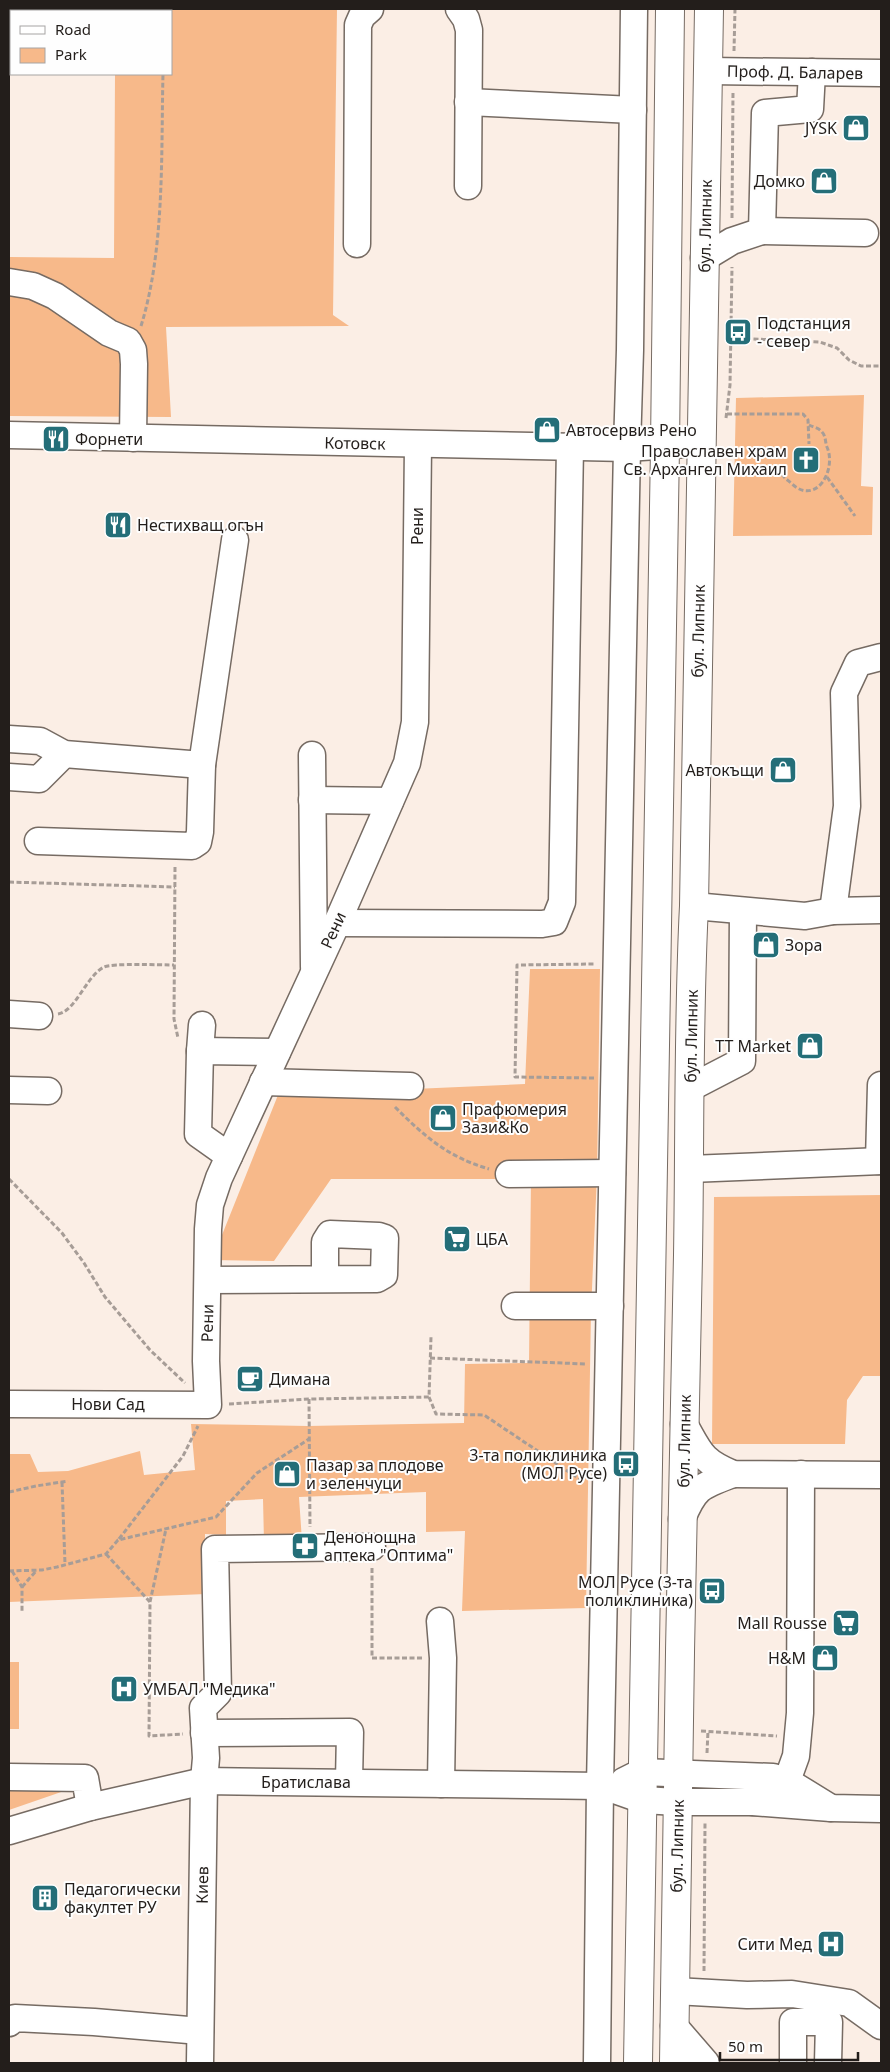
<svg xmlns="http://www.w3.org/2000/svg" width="890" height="2072" font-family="'Noto Sans',sans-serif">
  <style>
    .green { fill: #f7b98a }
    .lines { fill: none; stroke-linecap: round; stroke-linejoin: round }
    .minor-casing { stroke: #766b63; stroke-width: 29 }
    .major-casing { stroke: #766b63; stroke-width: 30 }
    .path { stroke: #a79d97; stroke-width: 3; stroke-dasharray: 5 2.5; stroke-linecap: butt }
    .minor { stroke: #fff; stroke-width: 26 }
    .major { stroke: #fff; stroke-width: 28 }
    .labels { text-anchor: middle; stroke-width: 4; stroke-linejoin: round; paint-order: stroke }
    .street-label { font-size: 16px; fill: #231e1b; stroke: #fefefe }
    .poi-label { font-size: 16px; fill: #231e1b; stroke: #fefefe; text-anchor: start }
  </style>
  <rect width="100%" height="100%" fill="#fbeee5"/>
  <g class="green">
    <path d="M116,9H337L333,315L349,326L166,327L171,417L9,416V257L114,258L115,74H171V11H116Z"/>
    <path d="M864,395L861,486L873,487L872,535L733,536L736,398Z"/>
    <path d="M530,969H600L597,1175L591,1311L586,1608L462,1611L465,1531L426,1532V1492L299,1497L302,1541L264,1542L263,1499L226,1501V1535L205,1534L206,1594L9,1602V1454H30L38,1472L68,1471L140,1451L144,1475L195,1470L191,1424L308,1426L464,1423L465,1364L529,1363L531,1179H331L274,1261L212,1260L278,1095L525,1084Z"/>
    <path d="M881,1195V1376H863L847,1400L845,1444H712L714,1197Z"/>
    <rect x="9" y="1662" width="10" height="67"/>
    <path d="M9,1787L67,1790L9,1810Z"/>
  </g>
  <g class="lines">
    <g class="minor-casing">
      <g id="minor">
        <path d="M459,9L466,19L469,30L468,186"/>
        <path d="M709,71L881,73"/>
        <path d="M468,102L633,110"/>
        <path d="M762,231L865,233"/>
        <path d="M357,244L358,25L362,16L370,9"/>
        <path d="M704,258L732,241L762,231L765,113L810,109L812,72"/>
        <path d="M9,282L33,286L55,296L109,333L128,341L133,350L134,364L133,438"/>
        <path d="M9,435L627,448L701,443"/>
        <path d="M9,739L40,741L64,754L202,765L235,540"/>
        <path d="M312,755L314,967"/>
        <path d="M9,777L39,779L64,754"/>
        <path d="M312,800L390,801"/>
        <path d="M38,841L192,846L198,842L200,832L202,765"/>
        <path d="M694,906L805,916L833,911L881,910"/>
        <path d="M833,911L847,806L844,693L858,663L881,657"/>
        <path d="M337,923L542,924L554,922L562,902L570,447"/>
        <path d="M9,1014L39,1016"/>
        <path d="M200,1051L202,1025"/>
        <path d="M263,1082L410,1086"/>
        <path d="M690,1088L742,1061L743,911"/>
        <path d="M9,1090L48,1091"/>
        <path d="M229,1156L198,1134L200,1051L277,1052"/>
        <path d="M879,1161L881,1085"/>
        <path d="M690,1169L881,1161"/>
        <path d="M509,1174L612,1173"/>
        <path d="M208,1280L377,1279L384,1275L385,1238L379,1236L330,1234L325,1242V1279"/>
        <path d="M515,1306H610"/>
        <path d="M9,1404L208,1405L206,1361L208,1229L210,1205L219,1178L337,923L407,763L415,722L418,445"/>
        <path d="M684,1424C700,1452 701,1461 733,1474L881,1475"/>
        <path d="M682,1519C695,1487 701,1486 733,1474"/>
        <path d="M440,1621L443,1658L441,1784"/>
        <path d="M204,1733L350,1732L349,1782"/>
        <path d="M9,1777L85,1778L90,1807"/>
        <path d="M624,1781L642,1772L773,1777L787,1781L831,1808"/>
        <path d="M753,1802L831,1808L881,1809"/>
        <path d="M9,1831L90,1807L204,1781L600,1786L609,1788L643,1800L677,1802H764L787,1781L796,1756L800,1713L801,1474"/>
        <path d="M675,1991L747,1995L792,1994L849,2003L881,2026"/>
        <path d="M9,2023L15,2018L94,2022L200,2031"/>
        <path d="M674,2026L706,2063"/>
        <path d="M200,2063L204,1781L206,1758L203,1708L218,1693L215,1549L372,1547"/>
        <path d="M597,2063L600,1786L627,448L630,350L634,9"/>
        <path d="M793,2063V2022H829L828,2063"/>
      </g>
    </g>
    <g class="major-casing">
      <g id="major">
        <path d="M638,2063L665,447L670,9"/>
        <path d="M674,2063C677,1794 682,1524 688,1255C690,1139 688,1022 694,906L709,9"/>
      </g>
    </g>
    <g class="path">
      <path d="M164,11V9"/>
      <path d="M734,51L735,9"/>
      <path d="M732,218L733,92"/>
      <path d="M141,326C165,249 161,153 163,74"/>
      <path d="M731,338L820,342L837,348L849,360L861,366H881"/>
      <path d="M727,414H803L808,420L809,444"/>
      <path d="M726,418L730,385L732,267"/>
      <path d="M783,469L780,470C783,478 787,479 792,484C816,506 837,470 827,447C825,442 826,436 822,432C819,428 813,427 809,425"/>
      <path d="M827,477L855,516"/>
      <path d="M175,867L174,1019L178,1038"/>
      <path d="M9,882L175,887"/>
      <path d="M58,1014C76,1011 86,976 104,967C112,963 161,965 174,965"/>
      <path d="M594,1078L515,1077L517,965L595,964"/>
      <path d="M395,1107C425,1137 448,1157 489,1169"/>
      <path d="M9,1179L62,1233L84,1263L105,1297L150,1350L185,1383"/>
      <path d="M430,1358L587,1364"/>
      <path d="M429,1397L436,1414L484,1415L584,1482"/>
      <path d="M309,1399L310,1527"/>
      <path d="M229,1404L309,1399L429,1397L431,1337"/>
      <path d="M62,1482L65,1564"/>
      <path d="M9,1492L36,1486L68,1481"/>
      <path d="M119,1539L183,1456L198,1426"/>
      <path d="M106,1554L150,1602L149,1736L183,1734"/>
      <path d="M372,1568V1658H423"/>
      <path d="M9,1571L42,1570L57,1567L106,1554L118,1540L216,1517L257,1473L309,1439"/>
      <path d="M12,1571L22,1587V1611"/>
      <path d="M22,1587L36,1571"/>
      <path d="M150,1602L166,1529"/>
      <path d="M701,1731L777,1736"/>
      <path d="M707,1753L708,1731"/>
      <path d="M704,1971L705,1823"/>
    </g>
    <use href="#minor" class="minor"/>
    <use href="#major" class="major"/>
  </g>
  <defs>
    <g id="shop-square" transform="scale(1.4375)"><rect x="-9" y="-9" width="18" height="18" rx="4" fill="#246e78" stroke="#fefefe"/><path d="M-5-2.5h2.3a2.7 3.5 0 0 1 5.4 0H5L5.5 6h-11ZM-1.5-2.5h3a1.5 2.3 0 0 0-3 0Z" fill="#fff"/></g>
    <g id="bus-square" transform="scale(1.4375)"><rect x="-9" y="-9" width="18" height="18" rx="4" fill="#246e78" stroke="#fefefe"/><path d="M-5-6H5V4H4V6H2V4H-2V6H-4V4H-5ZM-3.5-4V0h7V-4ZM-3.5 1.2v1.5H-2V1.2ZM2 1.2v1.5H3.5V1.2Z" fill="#fff"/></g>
    <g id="restaurant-square" transform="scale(1.4375)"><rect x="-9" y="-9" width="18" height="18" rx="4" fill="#246e78" stroke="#fefefe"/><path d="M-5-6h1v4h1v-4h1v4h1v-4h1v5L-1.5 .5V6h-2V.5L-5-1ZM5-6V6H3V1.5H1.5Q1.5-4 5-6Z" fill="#fff"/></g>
    <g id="church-square" transform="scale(1.4375)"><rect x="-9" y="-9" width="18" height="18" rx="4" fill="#246e78" stroke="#fefefe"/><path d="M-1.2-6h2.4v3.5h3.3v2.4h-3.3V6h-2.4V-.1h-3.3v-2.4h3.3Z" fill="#fff"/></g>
    <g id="supermarket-square" transform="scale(1.4375)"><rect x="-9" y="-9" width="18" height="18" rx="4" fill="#246e78" stroke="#fefefe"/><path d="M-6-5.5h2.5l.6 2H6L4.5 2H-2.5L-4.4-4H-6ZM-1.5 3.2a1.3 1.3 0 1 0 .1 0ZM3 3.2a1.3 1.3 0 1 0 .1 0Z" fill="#fff"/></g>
    <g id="cafe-square" transform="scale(1.4375)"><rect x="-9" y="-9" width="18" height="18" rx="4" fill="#246e78" stroke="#fefefe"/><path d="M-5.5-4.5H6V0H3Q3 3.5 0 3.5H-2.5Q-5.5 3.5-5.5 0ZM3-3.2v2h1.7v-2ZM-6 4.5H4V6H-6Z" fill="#fff"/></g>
    <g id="pharmacy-square" transform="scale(1.4375)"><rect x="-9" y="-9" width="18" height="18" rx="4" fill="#246e78" stroke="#fefefe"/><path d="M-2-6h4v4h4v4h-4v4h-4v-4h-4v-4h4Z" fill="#fff"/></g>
    <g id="hospital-square" transform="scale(1.4375)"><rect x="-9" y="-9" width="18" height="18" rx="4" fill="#246e78" stroke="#fefefe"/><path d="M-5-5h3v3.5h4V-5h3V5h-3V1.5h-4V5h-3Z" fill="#fff"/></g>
    <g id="building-square" transform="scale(1.4375)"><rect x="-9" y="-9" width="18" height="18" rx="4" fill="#246e78" stroke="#fefefe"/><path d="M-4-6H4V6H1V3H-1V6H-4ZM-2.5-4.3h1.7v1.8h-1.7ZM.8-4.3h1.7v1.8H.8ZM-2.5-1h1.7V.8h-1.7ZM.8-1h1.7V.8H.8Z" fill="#fff"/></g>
  </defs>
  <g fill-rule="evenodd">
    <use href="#shop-square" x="856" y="128"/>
    <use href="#shop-square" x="824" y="181"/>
    <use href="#bus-square" x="738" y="332"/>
    <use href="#shop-square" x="547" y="430"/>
    <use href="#restaurant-square" x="56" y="439"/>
    <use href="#church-square" x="806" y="460"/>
    <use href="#restaurant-square" x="118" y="525"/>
    <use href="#shop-square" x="783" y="770"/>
    <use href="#shop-square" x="766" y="945"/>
    <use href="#shop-square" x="810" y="1046"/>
    <use href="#shop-square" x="443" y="1118"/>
    <use href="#supermarket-square" x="457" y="1239"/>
    <use href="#cafe-square" x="250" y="1379"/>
    <use href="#bus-square" x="626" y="1464"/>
    <use href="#shop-square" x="287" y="1474"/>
    <use href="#pharmacy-square" x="305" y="1546"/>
    <use href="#bus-square" x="712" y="1591"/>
    <use href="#supermarket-square" x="846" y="1623"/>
    <use href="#shop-square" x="825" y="1658"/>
    <use href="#hospital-square" x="124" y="1689"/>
    <use href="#building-square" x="45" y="1898"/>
    <use href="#hospital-square" x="831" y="1944"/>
  </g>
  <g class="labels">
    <g class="street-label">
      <text transform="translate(795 72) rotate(1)" y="6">Проф. Д. Баларев</text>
      <text transform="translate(705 226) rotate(-89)" y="6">бул. Липник</text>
      <text transform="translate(355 443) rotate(1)" y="6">Котовск</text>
      <text transform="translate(417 526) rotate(-90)" y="6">Рени</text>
      <text transform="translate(698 631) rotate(-89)" y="6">бул. Липник</text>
      <text transform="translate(333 930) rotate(-65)" y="6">Рени</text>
      <text transform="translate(691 1036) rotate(-89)" y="6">бул. Липник</text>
      <text transform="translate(207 1323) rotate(-89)" y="6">Рени</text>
      <text x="108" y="1410">Нови Сад</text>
      <text transform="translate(684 1441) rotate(-89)" y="6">бул. Липник</text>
      <text x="306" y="1788">Братислава</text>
      <text transform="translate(677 1846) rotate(-89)" y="6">бул. Липник</text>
      <text transform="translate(202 1885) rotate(-89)" y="6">Киев</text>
    </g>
    <g class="poi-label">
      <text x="837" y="134" text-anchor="end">JYSK</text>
      <text x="805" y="187" text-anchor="end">Домко</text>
      <text x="757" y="329">Подстанция<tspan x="757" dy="18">- север</tspan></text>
      <text x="566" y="436">Автосервиз Рено</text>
      <text x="75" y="445">Форнети</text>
      <text x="787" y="457" text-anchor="end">Православен храм<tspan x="787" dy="18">Св. Архангел Михаил</tspan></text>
      <text x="137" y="531">Нестихващ огън</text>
      <text x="764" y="776" text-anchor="end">Автокъщи</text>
      <text x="785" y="951">Зора</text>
      <text x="791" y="1052" text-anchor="end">TT Market</text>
      <text x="462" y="1115">Прафюмерия<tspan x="462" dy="18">Зази&amp;Ко</tspan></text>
      <text x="476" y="1245">ЦБА</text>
      <text x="269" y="1385">Димана</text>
      <text x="607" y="1461" text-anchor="end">3-та поликлиника<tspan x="607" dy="18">(МОЛ Русе)</tspan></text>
      <text x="306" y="1471">Пазар за плодове<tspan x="306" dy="18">и зеленчуци</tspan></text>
      <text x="324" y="1543">Денонощна<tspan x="324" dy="18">аптека "Оптима"</tspan></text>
      <text x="693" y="1588" text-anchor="end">МОЛ Русе (3-та<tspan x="693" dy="18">поликлиника)</tspan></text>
      <text x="827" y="1629" text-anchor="end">Mall Rousse</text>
      <text x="806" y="1664" text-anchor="end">H&amp;M</text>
      <text x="143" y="1695">УМБАЛ "Медика"</text>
      <text x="64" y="1895">Педагогически<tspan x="64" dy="18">факултет РУ</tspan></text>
      <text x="812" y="1950" text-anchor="end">Сити Мед</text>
    </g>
  </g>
  <rect width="890" height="2072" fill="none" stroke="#231e1b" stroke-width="20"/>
  <rect x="10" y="10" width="162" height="65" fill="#fefefe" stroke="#a6a4a3"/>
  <rect x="20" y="26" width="25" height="8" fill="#ffffff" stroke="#a6a4a3"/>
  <text x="55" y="35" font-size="15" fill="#231e1b">Road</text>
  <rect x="20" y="48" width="25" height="15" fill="#f7b98a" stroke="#a6a4a3"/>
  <text x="55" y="60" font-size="15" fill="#231e1b">Park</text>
  <path d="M720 2052v8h138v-8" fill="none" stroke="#231e1b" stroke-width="2.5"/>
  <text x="728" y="2052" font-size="15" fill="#231e1b" stroke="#fefefe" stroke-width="4" paint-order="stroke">50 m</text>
</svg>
